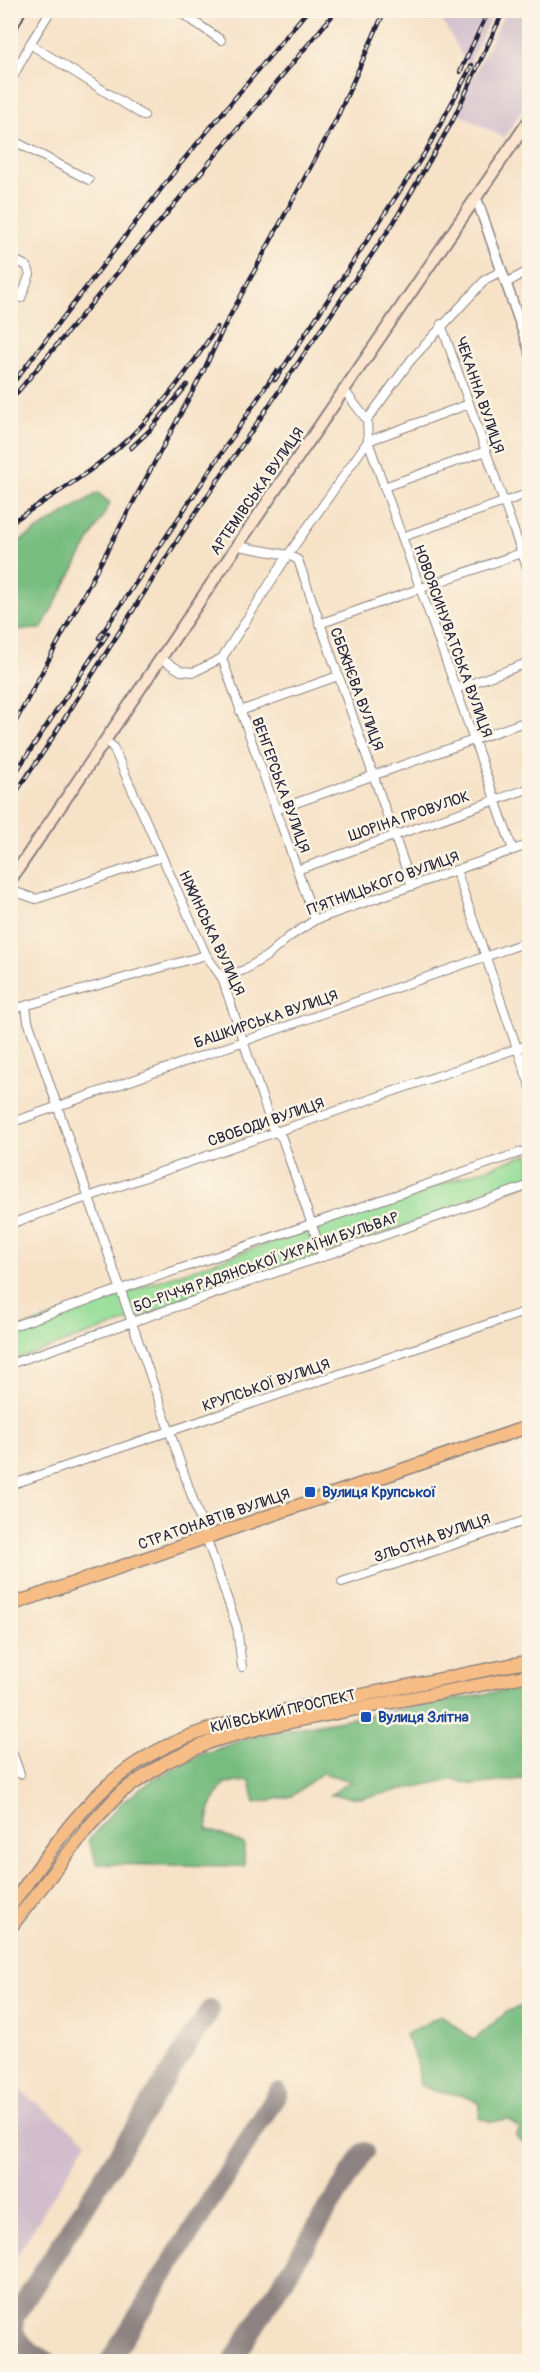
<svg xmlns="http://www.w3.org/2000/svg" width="540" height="2372" font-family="Pangolin,sans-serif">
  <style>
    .industrial { fill: #d1bdcb }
    .green { fill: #96de98; stroke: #5c806a; stroke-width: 1.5 }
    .forest { fill: #78bd80; stroke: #4d705e; stroke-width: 1.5 }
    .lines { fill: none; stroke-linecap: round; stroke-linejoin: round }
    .taxiway { stroke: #8c8281; stroke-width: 20 }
    .minor-casing { stroke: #8c8281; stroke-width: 10 }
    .tertiary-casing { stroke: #8c8281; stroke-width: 12 }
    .secondary-casing { stroke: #8c8281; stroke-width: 14 }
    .primary-casing { stroke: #8c8281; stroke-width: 15 }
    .minor { stroke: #fff; stroke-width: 8 }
    .tertiary { stroke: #fff; stroke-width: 9 }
    .secondary { stroke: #fbe5cf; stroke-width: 10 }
    .primary { stroke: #f6be86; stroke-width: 12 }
    .tram { stroke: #22223b; stroke-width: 1.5 }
    .rail-casing { stroke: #22223b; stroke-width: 4.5 }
    .rail { stroke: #fcf5e5; stroke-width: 2; stroke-dasharray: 7; stroke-linecap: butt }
    .transit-dot { fill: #1a4fb4; stroke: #fcf5e5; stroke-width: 2 }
    .labels { text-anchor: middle; stroke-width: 5; stroke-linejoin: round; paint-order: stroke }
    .street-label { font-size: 15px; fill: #22223b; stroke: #fcf5e5 }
    .transit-label { font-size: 15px; font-weight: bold; fill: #164399; stroke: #fcf5e5; text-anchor: start }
  </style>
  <rect width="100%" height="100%" fill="#fcf5e5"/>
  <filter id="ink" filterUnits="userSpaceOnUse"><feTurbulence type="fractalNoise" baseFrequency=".0167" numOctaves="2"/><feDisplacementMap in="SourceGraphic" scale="12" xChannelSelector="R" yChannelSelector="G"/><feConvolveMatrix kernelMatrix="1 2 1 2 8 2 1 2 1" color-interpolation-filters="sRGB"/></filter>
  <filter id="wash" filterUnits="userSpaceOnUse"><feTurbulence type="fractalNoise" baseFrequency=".008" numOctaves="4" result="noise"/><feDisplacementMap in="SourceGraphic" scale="24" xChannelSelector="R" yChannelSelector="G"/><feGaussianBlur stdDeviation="1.35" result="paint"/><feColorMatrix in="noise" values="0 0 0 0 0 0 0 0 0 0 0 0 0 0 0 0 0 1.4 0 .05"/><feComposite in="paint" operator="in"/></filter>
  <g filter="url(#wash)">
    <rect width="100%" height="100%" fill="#f6e2c7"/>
    <g class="industrial">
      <path d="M437,11H494L468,66Z"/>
      <path d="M506,11H529L530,98L504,138L456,112Z"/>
      <path d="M11,2084L87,2141L11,2266Z"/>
    </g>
    <path class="green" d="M529,1154V1183L11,1361L10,1332Z"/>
    <g class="forest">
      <path d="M98,493L110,503L41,629L11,630V550L18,542Z"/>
      <path d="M529,1686V1778L474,1785L453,1779L362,1798L330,1795L351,1781L322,1773L292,1796L255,1803L250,1781L224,1783L210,1807L207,1829L244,1844V1866L97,1864L88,1841L120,1804L153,1780L200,1755L254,1736Z"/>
      <path d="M529,2004H530L529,2147L516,2136L520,2129L507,2119L491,2122L479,2117L480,2104C458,2089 443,2097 420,2085L417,2061L405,2035L441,2015L474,2040L508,2011Z"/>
    </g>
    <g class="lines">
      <g class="taxiway">
        <path d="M48,2362C31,2351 7,2341 15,2316L210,2010"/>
        <path d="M109,2362L278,2093"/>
        <path d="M232,2362L364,2152"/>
      </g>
    </g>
  </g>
  <g filter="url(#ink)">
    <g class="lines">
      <g class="minor-casing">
        <g id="minor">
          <path d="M177,10L221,40"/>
          <path d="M30,44L144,116"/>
          <path d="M10,83L30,44L51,10"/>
          <path d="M10,139L89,180"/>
          <path d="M10,258L27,266L30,274L21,298"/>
          <path d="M502,271L486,279L411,360L367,420L368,441L513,850"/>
          <path d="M506,283L530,270"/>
          <path d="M441,324L530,576"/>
          <path d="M344,390L367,420"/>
          <path d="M368,441L469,404"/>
          <path d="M384,487L486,451"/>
          <path d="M402,537L530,493"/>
          <path d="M238,546L288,555L298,560L412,886"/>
          <path d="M319,624L521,553"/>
          <path d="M160,658L181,671L194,672L222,658L288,555L368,441"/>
          <path d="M222,658L315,920"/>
          <path d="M456,689L530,662"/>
          <path d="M240,711L338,676"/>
          <path d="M105,740L113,747L206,955L222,978L272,1127L282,1138L323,1257"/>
          <path d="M276,810L530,720"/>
          <path d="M297,870L530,788"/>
          <path d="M456,870L530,1086"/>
          <path d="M10,890L36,899L162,857"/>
          <path d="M222,978L244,970L267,956L289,937L315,920L530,844"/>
          <path d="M26,1007L28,1021L237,1627L242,1667"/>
          <path d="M10,1010L206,955"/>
          <path d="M10,1123L530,941"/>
          <path d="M10,1224L530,1044"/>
          <path d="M10,1327L530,1149"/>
          <path d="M10,1364L530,1185"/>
          <path d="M10,1485L530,1310"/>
          <path d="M342,1582L530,1519"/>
          <path d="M10,1746L20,1774"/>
        </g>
      </g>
      <g class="tertiary-casing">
        <path id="tertiary" d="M476,197L530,352"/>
      </g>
      <g class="secondary-casing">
        <path id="secondary" d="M10,881L222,568L530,119"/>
      </g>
      <g class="primary-casing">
        <g id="primary">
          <path d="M10,1605L530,1426"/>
          <path d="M10,1907C45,1859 79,1804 128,1769C191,1724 264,1715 338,1700C402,1687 466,1674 530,1661"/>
          <path d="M10,1928L90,1825L121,1792L166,1762L212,1741L264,1727L530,1675"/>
        </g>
      </g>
      <use href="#minor" class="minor"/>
      <use href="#tertiary" class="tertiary"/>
      <use href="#secondary" class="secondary"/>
      <use href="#primary" class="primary"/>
      <path class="tram" d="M10,43L27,10"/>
      <g class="rail-casing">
        <g id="rail">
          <path d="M460,72L489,10"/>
          <path d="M275,380L426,151L472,65"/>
          <path d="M10,387L181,163L308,10"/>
          <path d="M10,401L337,10"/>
          <path d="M131,448L150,430L187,385"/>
          <path d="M10,523C51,497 94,471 129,438C164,405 191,367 217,327"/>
          <path d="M99,638L276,371"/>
          <path d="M10,732L203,372L224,327L336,120L385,10"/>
          <path d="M10,781L108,633"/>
          <path d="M10,801L44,751L182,533L394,222L452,122L504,10"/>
        </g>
      </g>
      <use href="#rail" class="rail"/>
    </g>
  </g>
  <g class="transit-dot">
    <rect x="304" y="1486" width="12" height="12" rx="3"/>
    <rect x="360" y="1711" width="12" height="12" rx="3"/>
  </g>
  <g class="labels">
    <g class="street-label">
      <text transform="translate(480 395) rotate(71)" y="5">ЧЕКАННА ВУЛИЦЯ</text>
      <text transform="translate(257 491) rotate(-55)" y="5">АРТЕМІВСЬКА ВУЛИЦЯ</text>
      <text transform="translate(453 641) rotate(70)" y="5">НОВОЯСИНУВАТСЬКА ВУЛИЦЯ</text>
      <text transform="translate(357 689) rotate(70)" y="5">СБЕЖНЄВА ВУЛИЦЯ</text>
      <text transform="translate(281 785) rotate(70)" y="5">ВЕНГЕРСЬКА ВУЛИЦЯ</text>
      <text transform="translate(409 816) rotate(-19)" y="5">ШОРІНА ПРОВУЛОК</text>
      <text transform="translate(383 883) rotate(-20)" y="5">П’ЯТНИЦЬКОГО ВУЛИЦЯ</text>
      <text transform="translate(212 933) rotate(65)" y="5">НІЖИНСЬКА ВУЛИЦЯ</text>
      <text transform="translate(266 1019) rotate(-19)" y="5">БАШКИРСЬКА ВУЛИЦЯ</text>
      <text transform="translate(266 1122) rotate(-19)" y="5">СВОБОДИ ВУЛИЦЯ</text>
      <text transform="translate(266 1262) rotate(-19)" y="5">50-РІЧЧЯ РАДЯНСЬКОЇ УКРАЇНИ БУЛЬВАР</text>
      <text transform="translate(266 1385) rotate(-19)" y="5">КРУПСЬКОЇ ВУЛИЦЯ</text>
      <text transform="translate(214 1519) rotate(-19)" y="5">СТРАТОНАВТІВ ВУЛИЦЯ</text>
      <text transform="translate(432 1538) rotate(-19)" y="5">ЗЛЬОТНА ВУЛИЦЯ</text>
      <text transform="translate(283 1711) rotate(-13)" y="5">КИЇВСЬКИЙ ПРОСПЕКТ</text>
    </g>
    <g class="transit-label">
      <text x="322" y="1497">Вулиця Крупської</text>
      <text x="378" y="1722">Вулиця Злітна</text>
    </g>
  </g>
  <rect width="540" height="2372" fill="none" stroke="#fcf5e5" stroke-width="36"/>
</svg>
